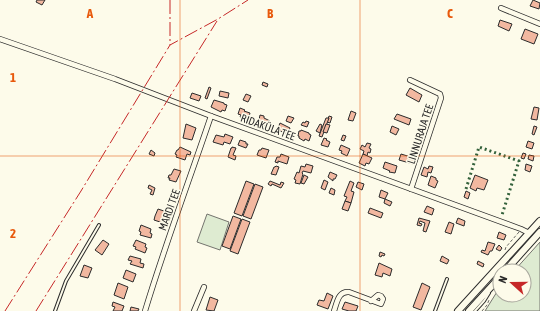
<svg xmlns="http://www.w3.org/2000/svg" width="540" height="311" font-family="'Asap Condensed',sans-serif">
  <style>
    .green { fill: #deebd1; stroke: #74746e }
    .building { fill: #f2b8a0; stroke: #2b2b2b }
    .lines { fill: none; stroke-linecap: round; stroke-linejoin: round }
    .service-casing { stroke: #2b2b2b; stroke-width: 4 }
    .minor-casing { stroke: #2b2b2b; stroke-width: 6 }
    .secondary-casing { stroke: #2b2b2b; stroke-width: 8 }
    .path { stroke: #6a6964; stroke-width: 1; stroke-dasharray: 3 2; stroke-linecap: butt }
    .service { stroke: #fdfbea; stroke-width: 2 }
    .minor { stroke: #fdfbea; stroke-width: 4.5 }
    .secondary { stroke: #fdfbea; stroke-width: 6 }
    .hedge { stroke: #34623c; stroke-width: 3; stroke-dasharray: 2 3; stroke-linecap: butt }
    .power { stroke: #c62828; stroke-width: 1; stroke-dasharray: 14 3 2 3; stroke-linecap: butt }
    .grid { fill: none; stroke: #e8590c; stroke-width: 1; stroke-opacity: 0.55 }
    .labels { text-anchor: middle; stroke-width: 3; stroke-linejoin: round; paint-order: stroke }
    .street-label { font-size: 11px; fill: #2b2b2b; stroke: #fdfbea }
    .grid-label { font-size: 13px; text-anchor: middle; font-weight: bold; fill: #e8590c; stroke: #fdfbea; stroke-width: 3; stroke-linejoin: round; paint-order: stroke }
  </style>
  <rect width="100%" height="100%" fill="#fdfbea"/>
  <g class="green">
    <path d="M207,214L229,222L220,250L197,242Z"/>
    <path d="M540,242V311H485L500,287V295H524V271H514Z"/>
  </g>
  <g class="building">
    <path d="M37,0H45L42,5L36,2Z"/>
    <path d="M533,0L540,3L539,9L530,6Z"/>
    <path d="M500,20L512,24L509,31L498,26Z"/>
    <path d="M525,29L538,34L534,44L521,39Z"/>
    <path d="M263,82L268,84L267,87L262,85Z"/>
    <path d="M209,87L211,88L207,99L205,98Z"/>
    <path d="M410,88L422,95L419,102L406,95Z"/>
    <path d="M220,91L229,93L228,98L219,96Z"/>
    <path d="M192,93L201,96L199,101L190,98Z"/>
    <path d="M246,94L251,96L248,102L243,100Z"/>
    <path d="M214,100L224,103V104L227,105L225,111L222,110L221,112L211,107Z"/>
    <path d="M534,107L539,108L537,120L531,119Z"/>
    <path d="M240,108L245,110L244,111L250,113L248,120L240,117L241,115L238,114Z"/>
    <path d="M351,111L356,113L353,121L348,120Z"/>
    <path d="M397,114L411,119L409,125L394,119Z"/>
    <path d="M260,115L264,116V118L270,121L268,127L259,124L260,120H259Z"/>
    <path d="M288,116L294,118L291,123L286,121Z"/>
    <path d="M329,116L332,117L330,123L327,122Z"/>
    <path d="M326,118H329L322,137L319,136Z"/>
    <path d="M306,121L309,122L307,127L301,125L303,122L305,123Z"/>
    <path d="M280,123L290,128L288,134L280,131V129L278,128Z"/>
    <path d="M186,124L196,128L192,140L183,138Z"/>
    <path d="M320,124L322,125L320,133L316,131Z"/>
    <path d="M326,124L330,125L327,133L323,132Z"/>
    <path d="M392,126L399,129L396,135L390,132Z"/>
    <path d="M534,126L537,127L534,135L532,134Z"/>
    <path d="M301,130L309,133V134L311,135L309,141L305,139L304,141L299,138V136H298L299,131H301Z"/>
    <path d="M225,134L233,137L230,144L224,142L223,145L213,142L216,135L224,137Z"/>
    <path d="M343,135L346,136L344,141L341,140Z"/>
    <path d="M324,138L327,139L326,140L330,142L328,147L321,145Z"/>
    <path d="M240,140L246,142V144H248L246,148L238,145Z"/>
    <path d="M528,141L534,143L532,149L526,147Z"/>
    <path d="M367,143L371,144L369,148L371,149L370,153L368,152L367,156L363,154L364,151L360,149L362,145L365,147Z"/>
    <path d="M341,145L350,149L347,156L341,153L342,151L339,150Z"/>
    <path d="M180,147L191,152L190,155L187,154L185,160L176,157L177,155L175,154L177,150H178Z"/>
    <path d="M232,147L236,148L233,155L236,156L235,160L228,157L231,148H232Z"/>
    <path d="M262,148L269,150L266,158L257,155L259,150H261Z"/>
    <path d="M151,150L155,153L154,156L149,154Z"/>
    <path d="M523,153L526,154L524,159L521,158Z"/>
    <path d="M281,154L289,157L287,164L278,161V163L275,162L277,157H280Z"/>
    <path d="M363,154L372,158L369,164L366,163L365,166L359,163Z"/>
    <path d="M401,154L414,158L413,164L399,160Z"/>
    <path d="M529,155L534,156L533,161L528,159Z"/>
    <path d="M385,162L397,166L395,173L389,172L390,171L383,168Z"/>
    <path d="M306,164L313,166L311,173L303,171L302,173L303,174L300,184L295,183L296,180L294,179L297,172L299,173L301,166L305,167Z"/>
    <path d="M526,164L532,166L530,172L525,170Z"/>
    <path d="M276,166L279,167L276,175L271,174L274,167H275Z"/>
    <path d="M429,166L433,167L431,173L428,172L427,177L421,175L424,167L428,169Z"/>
    <path d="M174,169L181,171L176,182L169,180L170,178H168L169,175H171Z"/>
    <path d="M330,172L337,175L335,179H333V181L328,177Z"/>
    <path d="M304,175L308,177L304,184L301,183Z"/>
    <path d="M475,175L488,180L484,190L477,188L476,191L470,188Z"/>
    <path d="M431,176L436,178V180L438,181L435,188L428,185Z"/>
    <path d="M324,180L328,182L325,190L321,188Z"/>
    <path d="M246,181L254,184L242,216L234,213Z"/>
    <path d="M270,181L280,185L281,182L284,183L281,188L272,184L271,186L268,184Z"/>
    <path d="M350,181L354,183L351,191L354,192L351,203L345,201L347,197L344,196Z"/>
    <path d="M358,182L364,184L362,190L356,187Z"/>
    <path d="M255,184L263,187L251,219L243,216Z"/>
    <path d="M149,185L155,188L153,195L150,194L152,190L148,188Z"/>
    <path d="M331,188L335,190L334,195L329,193Z"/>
    <path d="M381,190L388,193L385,199L379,197Z"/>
    <path d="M466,191L470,193L468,199L464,197Z"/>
    <path d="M385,199L392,202L390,206L384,203Z"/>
    <path d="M345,201L351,203L348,211L342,209Z"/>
    <path d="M427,206L434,209L432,215L424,212Z"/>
    <path d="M370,208L383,213L381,218L368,213Z"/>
    <path d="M158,209L167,212L163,223L154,220L155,216Z"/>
    <path d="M233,216L241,219L230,249L222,246Z"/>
    <path d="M419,218L430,221L426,232L423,231L425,223L420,221L419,223L422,224L421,226L417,225Z"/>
    <path d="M458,218L465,221L464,226L456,223Z"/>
    <path d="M242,219L250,222L238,254L230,251Z"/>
    <path d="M449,222L454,224L451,234L445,232Z"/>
    <path d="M141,225L151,229L150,233L152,234L151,238L140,235L141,232L139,231Z"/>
    <path d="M499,232L506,235L504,240L497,238Z"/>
    <path d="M103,240L109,244L102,255L95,250Z"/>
    <path d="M136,240L146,244L145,247L147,248L145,253L135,249L136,247L133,246Z"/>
    <path d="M488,242L495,244L492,251H490L488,255L481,252L482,250L485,251Z"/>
    <path d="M499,245L502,248L500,251L496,249Z"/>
    <path d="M380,252L385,254L384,256L382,255L381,257L379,256Z"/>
    <path d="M130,256L141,259L140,263L144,264L143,268L130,264L132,261L128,260Z"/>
    <path d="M442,256L449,260L447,264L440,261Z"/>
    <path d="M478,261L484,264L483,267L477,264Z"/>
    <path d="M379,263L392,269L390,276L383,273L382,277L375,275Z"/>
    <path d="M84,265L92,268L88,278L80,276Z"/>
    <path d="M126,270L136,274L133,282L123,278Z"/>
    <path d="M118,283L128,287L124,299L114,295Z"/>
    <path d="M422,283L430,287L421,310L413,307Z"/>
    <path d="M327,293L333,296L328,309L317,305L319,300L324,301Z"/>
    <path d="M210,297L218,300L214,311L206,310Z"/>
    <path d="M113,302L124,306L122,311H113L115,307L112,306Z"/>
    <path d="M345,302L358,306L356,311H349L342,309Z"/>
    <path d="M131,307L139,309L138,311H130Z"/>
  </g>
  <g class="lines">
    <g class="service-casing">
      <g id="service">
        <path d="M55,311L66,281L99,225"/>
        <path d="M435,311L447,279"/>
        <path d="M475,311L484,301L489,293"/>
      </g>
    </g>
    <g class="minor-casing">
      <g id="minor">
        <path d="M501,8L540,24"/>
        <path d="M0,39L115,79L211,116L521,229L529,233"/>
        <path d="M410,80L440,94L441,98L411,189"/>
        <path d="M145,311C165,245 189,181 211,116"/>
        <path d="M194,311L204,287"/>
        <path d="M334,311C337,303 338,291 349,292L381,304L383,299L381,296L378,295L371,301"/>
      </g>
    </g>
    <g class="secondary-casing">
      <g id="secondary">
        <path d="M505,271L540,232"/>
        <path d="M458,311L540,221"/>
        <path d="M469,311L500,277"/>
      </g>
    </g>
    <g class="path">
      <path d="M505,250L506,247L519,232"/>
      <path d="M482,311L487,305L489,300"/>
    </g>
    <use href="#service" class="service"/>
    <use href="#minor" class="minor"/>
    <use href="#secondary" class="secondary"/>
    <path class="hedge" d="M466,189L479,147L519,161L502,215"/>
    <g class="power">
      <path d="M170,0V45"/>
      <path d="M5,311L81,191L170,45L218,19L248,0"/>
      <path d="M36,311L217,21"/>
    </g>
  </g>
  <path class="grid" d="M180,0V311M360,0V311M0,156H540"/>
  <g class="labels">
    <g class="street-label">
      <text transform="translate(268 127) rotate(20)" y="4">RIDAKÜLA TEE</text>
      <text transform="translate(420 134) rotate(-72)" y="4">LINNURAJA TEE</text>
      <text transform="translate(169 210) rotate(-70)" y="4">MARDI TEE</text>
    </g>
  </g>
  <g class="grid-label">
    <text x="90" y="18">A</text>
    <text x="270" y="18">B</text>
    <text x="450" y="18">C</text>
    <text x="13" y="82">1</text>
    <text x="13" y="238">2</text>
  </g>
  <g transform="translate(512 283) rotate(291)"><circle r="19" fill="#fdfbea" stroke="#a9a89e"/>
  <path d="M0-3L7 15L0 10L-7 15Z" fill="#c62828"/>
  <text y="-6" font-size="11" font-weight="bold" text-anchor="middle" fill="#2b2b2b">N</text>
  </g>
</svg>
